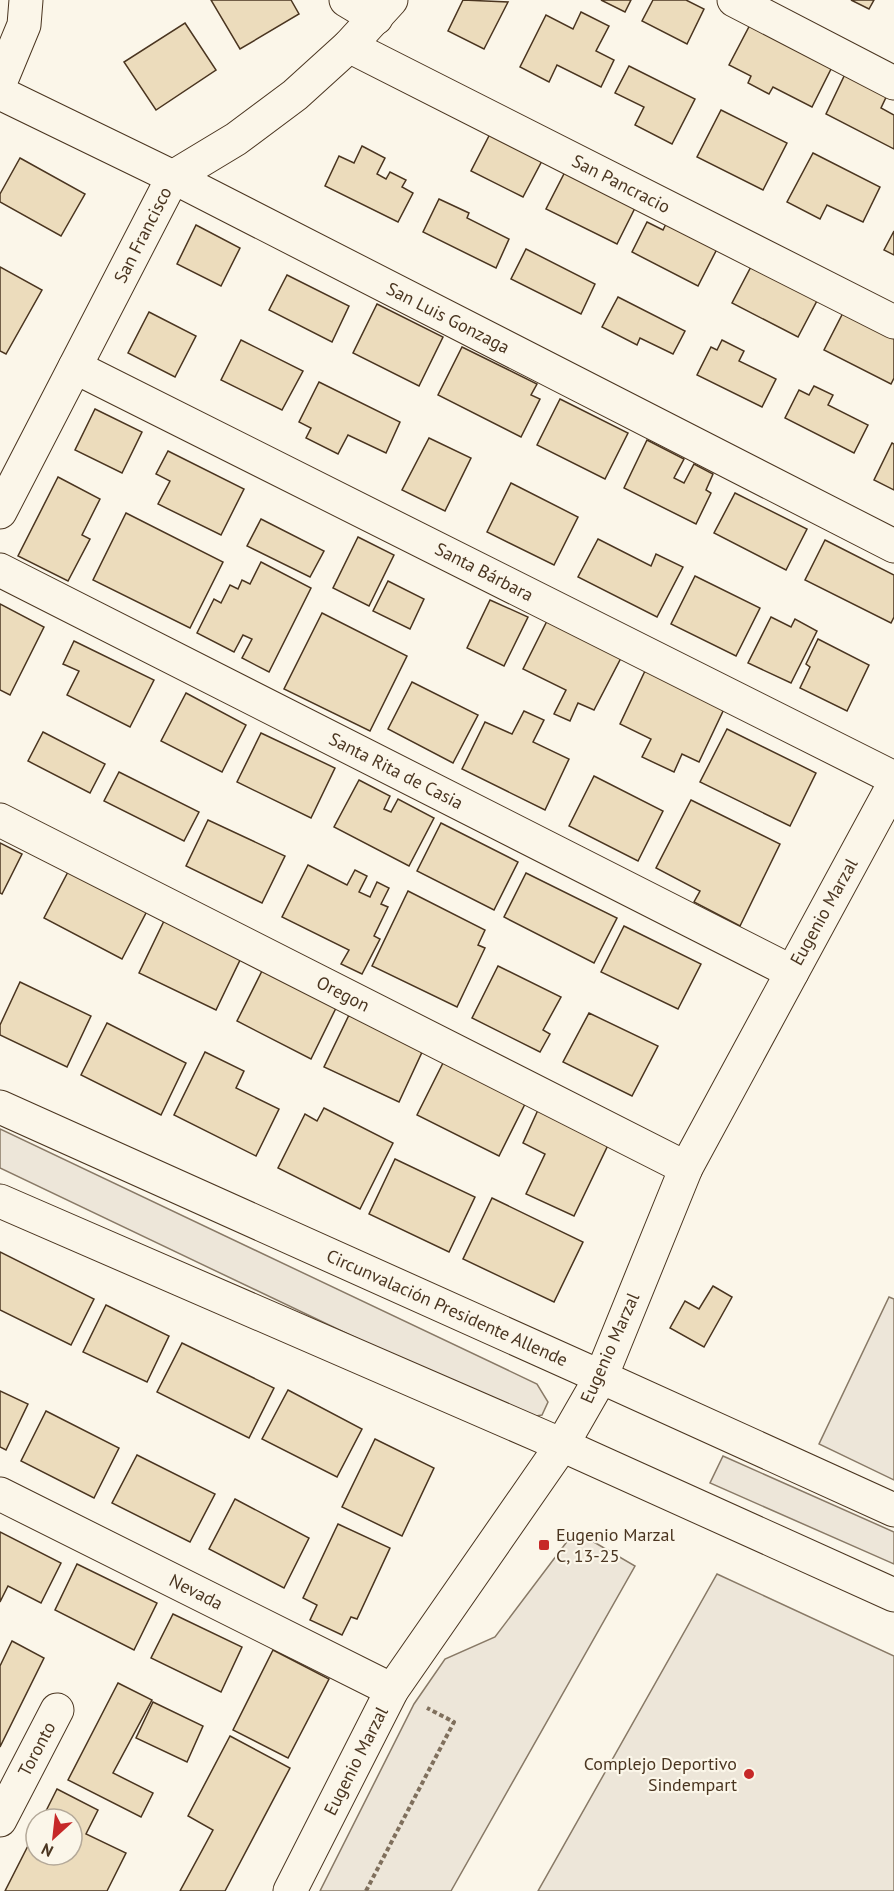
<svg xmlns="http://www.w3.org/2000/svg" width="894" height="1891" font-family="'PT Sans',sans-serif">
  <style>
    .green { fill: #ede6d9; stroke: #887966; stroke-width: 1.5 }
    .building { fill: #ecdcbc; stroke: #4a3520; stroke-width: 1.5 }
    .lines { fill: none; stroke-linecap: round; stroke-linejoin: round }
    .street-casing { stroke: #4a3520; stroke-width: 35 }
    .secondary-casing { stroke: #4a3520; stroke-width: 35 }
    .path { stroke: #7f6f5c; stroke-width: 4; stroke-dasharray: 4.5 3; stroke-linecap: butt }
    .street { stroke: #fbf6e9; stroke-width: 33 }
    .secondary { stroke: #fbf6e9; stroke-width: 33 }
    .poi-dot { fill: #c62828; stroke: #fbf6e9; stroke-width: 2 }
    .labels { text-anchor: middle; stroke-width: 4.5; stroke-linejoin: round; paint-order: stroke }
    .street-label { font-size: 18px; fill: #4a3520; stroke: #fbf6e9 }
    .poi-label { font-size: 18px; fill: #4a3520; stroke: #fbf6e9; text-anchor: start }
  </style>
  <rect width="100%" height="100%" fill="#fbf6e9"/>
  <g class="green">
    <path d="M0,1129L537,1384L548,1402L542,1415L524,1418L0,1168Z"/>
    <path d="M889,1297L894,1299V1480L819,1444Z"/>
    <path d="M723,1456L894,1532V1564L710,1483Z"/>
    <path d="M575,1531L635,1566L451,1891H320L414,1704L445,1659L495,1637Z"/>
    <path d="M717,1574L894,1656V1891H538Z"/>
  </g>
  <g class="building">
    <path d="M211,0H291L299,14L240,49Z"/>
    <path d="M463,0L508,2L484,49L448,31Z"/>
    <path d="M601,0H631L625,12Z"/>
    <path d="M653,0H686L704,9L687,44L642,21Z"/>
    <path d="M851,0H874L869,9Z"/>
    <path d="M581,12L609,26L596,51L614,60L601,87L557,65L549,82L520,67L546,15L573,29Z"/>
    <path d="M752,21L834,63L812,107L773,87L769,94L748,83L751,76L729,65Z"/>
    <path d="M185,23L216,70L156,110L124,62Z"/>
    <path d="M629,66L695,99L672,144L635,125L644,107L615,93Z"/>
    <path d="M847,70L889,91L881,108L894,115V149L826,114Z"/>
    <path d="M721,110L787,143L763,190L697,157Z"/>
    <path d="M492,130L544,157L523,197L471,171Z"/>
    <path d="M362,146L385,158L377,174L386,179L390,172L406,180L402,187L413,193L398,222L325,186L339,156L354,163Z"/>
    <path d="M813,153L880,187L863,222L827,205L820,219L787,202Z"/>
    <path d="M20,158L85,194L61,236L0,202V194Z"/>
    <path d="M568,166L638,202L617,244L546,209Z"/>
    <path d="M439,199L469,213L467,218L509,239L496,268L423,232Z"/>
    <path d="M647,222L663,230L666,224L717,249L698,286L632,252Z"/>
    <path d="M196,225L240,248L221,286L177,264Z"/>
    <path d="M894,231V255L884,250Z"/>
    <path d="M526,249L595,284L581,314L511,279Z"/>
    <path d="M754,261L820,295L798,337L732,303Z"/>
    <path d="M0,267L42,290L6,354L0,351Z"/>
    <path d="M287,275L349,306L332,342L269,310Z"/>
    <path d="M618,297L685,331L673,354L640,338L637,345L602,327Z"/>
    <path d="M377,304L443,337L419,386L353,353Z"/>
    <path d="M846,307L894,332V378L891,384L824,350Z"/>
    <path d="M149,312L196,336L175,377L128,353Z"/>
    <path d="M241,340L303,371L282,410L221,380Z"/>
    <path d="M722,340L744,351L739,361L776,379L762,407L697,375L711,347L717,350Z"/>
    <path d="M462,347L537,384L531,395L540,399L521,437L438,395Z"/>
    <path d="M319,382L400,422L386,453L348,435L338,454L306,438L311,428L299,422Z"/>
    <path d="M814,386L833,395L828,405L868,425L854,453L785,418L799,390L809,395Z"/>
    <path d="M560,399L628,433L605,479L537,445Z"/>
    <path d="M95,409L142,432L122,473L75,450Z"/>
    <path d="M429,438L471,458L445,511L402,490Z"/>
    <path d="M647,440L684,459L674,478L684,483L694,464L713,474L706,490L711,493L696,524L624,488Z"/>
    <path d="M892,443L894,444V490L874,480Z"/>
    <path d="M168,451L244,489L221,535L158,504L170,481L156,474Z"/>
    <path d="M58,477L100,499L82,535L90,539L68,581L18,556Z"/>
    <path d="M511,483L578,517L554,565L487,532Z"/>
    <path d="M735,493L807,529L786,570L714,533Z"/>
    <path d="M126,513L223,562L190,628L93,580Z"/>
    <path d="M261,519L324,551L310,577L247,546Z"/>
    <path d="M358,537L394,555L369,606L333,588Z"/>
    <path d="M598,539L651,566L656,554L683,567L657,617L578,577Z"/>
    <path d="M825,540L894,575V617L891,623L805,580Z"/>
    <path d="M261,562L311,588L269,672L242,658L252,639L243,635L234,652L197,633L214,599L221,603L230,585L238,589L242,580L250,584Z"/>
    <path d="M695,576L760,608L736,656L671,624Z"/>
    <path d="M388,581L424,599L410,629L373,611Z"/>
    <path d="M490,600L528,617L504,666L467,648Z"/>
    <path d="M0,604L44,627L10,695L0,690Z"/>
    <path d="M322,613L407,656L370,731L284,689Z"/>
    <path d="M771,617L791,627L795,619L817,631L791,683L748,663Z"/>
    <path d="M548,619L622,656L594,710L578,703L570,721L554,714L566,690L523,669Z"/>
    <path d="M818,639L869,665L847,711L800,688L810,667L806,664Z"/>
    <path d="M74,641L154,680L130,727L67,695L79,671L63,664Z"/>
    <path d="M645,671L724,709L699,762L682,754L674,772L642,757L651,739L620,724Z"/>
    <path d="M412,682L478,715L453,763L388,729Z"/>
    <path d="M186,693L246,725L222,772L161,741Z"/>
    <path d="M524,711L544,720L533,742L569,759L545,810L462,769L485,722L512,734Z"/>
    <path d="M727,729L816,773L790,826L700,782Z"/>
    <path d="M43,732L105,764L90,793L28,761Z"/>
    <path d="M261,733L335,768L311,818L237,782Z"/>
    <path d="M119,772L199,812L184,841L104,801Z"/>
    <path d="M594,776L663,811L638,861L569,826Z"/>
    <path d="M359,780L390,796L384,809L391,812L398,799L434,818L409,866L334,827Z"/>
    <path d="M691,800L780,844L740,926L694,902L700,891L656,868Z"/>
    <path d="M208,820L285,856L262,903L186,866Z"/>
    <path d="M441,823L518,862L494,910L417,871Z"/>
    <path d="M0,843L22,854L2,894L0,893Z"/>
    <path d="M308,865L347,885L355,870L367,876L359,892L370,897L377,882L389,888L381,904L388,907L374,936L380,939L362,974L341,964L349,950L282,917Z"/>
    <path d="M69,870L147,911L122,959L44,918Z"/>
    <path d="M526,873L617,918L594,963L504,917Z"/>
    <path d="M408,891L485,930L478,945L485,948L457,1007L372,966Z"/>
    <path d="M164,921L241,958L216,1010L139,973Z"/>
    <path d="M624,926L701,964L678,1009L601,972Z"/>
    <path d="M498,966L561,997L543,1030L550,1034L540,1052L472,1018Z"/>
    <path d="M263,969L337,1006L311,1059L237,1021Z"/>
    <path d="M20,982L91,1016L67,1067L0,1035V1025Z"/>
    <path d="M589,1013L658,1046L632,1096L563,1062Z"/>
    <path d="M349,1015L423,1050L399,1102L324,1067Z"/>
    <path d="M107,1023L186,1063L161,1115L81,1075Z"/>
    <path d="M205,1052L244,1071L236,1088L279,1109L256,1156L174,1115Z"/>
    <path d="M444,1061L526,1102L499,1156L417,1115Z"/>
    <path d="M324,1108L393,1143L360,1209L278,1168L305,1114L317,1121Z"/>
    <path d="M538,1110L609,1143L574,1216L526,1194L545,1154L523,1143Z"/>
    <path d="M395,1159L475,1197L449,1252L369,1214Z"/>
    <path d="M492,1198L583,1242L554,1302L463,1259Z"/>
    <path d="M0,1252L94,1299L71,1345L0,1310Z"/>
    <path d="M713,1286L732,1297L704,1347L670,1328L685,1301L699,1309Z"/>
    <path d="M106,1305L169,1336L147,1382L83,1352Z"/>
    <path d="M182,1343L274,1388L249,1438L157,1392Z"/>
    <path d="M288,1390L362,1429L337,1477L262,1439Z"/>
    <path d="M0,1391L28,1404L6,1450L0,1447Z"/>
    <path d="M46,1411L119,1448L94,1498L21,1461Z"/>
    <path d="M375,1439L434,1468L402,1536L342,1507Z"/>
    <path d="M137,1455L215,1494L190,1542L112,1503Z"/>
    <path d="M235,1499L309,1538L284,1588L209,1549Z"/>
    <path d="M338,1524L390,1548L357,1619L351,1617L342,1635L310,1620L317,1605L303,1598Z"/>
    <path d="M0,1532L61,1563L41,1603L8,1586L0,1602Z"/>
    <path d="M77,1564L157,1603L134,1650L55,1610Z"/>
    <path d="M173,1614L242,1647L221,1692L151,1658Z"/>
    <path d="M12,1641L44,1658L0,1747V1666Z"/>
    <path d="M273,1650L329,1679L288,1758L233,1730Z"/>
    <path d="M118,1683L152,1700L113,1773L153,1793L141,1817L68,1780Z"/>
    <path d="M153,1702L203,1726L187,1762L136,1738Z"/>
    <path d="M230,1736L290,1768L225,1891H180L213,1830L188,1816Z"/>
    <path d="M57,1789L98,1810L86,1834L126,1853L107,1891H5L36,1830V1855H72V1819H42Z"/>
  </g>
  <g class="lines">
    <g class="street-casing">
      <g id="street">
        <path d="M346,0L376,18"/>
        <path d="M734,0L894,83"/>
        <path d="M349,46L894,322"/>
        <path d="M0,93L173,177L894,546"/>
        <path d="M75,367L894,778"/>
        <path d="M0,512L173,177L236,139L295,95L349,46L391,0"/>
        <path d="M0,570L792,972"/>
        <path d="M0,820L686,1168"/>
        <path d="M0,1107L601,1377"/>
        <path d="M0,1201L562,1445"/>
        <path d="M0,1494L392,1690"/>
        <path d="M0,1820L57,1710"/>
      </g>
    </g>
    <g class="secondary-casing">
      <g id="secondary">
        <path d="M0,83L24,25L26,0"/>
        <path d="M601,1377L894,1510"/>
        <path d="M562,1445L894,1595"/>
        <path d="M290,1891L392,1690L562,1445L601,1377L686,1168L894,784"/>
      </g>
    </g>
    <path class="path" d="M366,1891L454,1722L427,1708"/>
    <use href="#street" class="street"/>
    <use href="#secondary" class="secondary"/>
  </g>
  <g class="poi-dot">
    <rect x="538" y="1539" width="12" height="12" rx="3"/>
    <circle cx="749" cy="1774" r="6"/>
  </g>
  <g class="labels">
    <g class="street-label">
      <text transform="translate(621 184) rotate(27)" y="6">San Pancracio</text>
      <text transform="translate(143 235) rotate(-63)" y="6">San Francisco</text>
      <text transform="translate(448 318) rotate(27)" y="6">San Luis Gonzaga</text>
      <text transform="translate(484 572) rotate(27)" y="6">Santa Bárbara</text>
      <text transform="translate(396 771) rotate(27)" y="6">Santa Rita de Casia</text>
      <text transform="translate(824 912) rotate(-61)" y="6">Eugenio Marzal</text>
      <text transform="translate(343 994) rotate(27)" y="6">Oregon</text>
      <text transform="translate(447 1308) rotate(24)" y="6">Circunvalación Presidente Allende</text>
      <text transform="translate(610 1348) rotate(-66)" y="6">Eugenio Marzal</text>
      <text transform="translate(196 1592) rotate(27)" y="6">Nevada</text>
      <text transform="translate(37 1749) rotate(-62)" y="6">Toronto</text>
      <text transform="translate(356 1761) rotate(-63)" y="6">Eugenio Marzal</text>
    </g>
    <g class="poi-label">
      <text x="556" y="1541">Eugenio Marzal<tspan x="556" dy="21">C, 13-25</tspan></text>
      <text x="737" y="1770" text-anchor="end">Complejo Deportivo<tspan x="737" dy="21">Sindempart</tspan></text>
    </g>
  </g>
  <g transform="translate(54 1837) rotate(207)"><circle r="28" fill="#fbf6e9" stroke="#b4a999" stroke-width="1.5"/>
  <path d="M0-4.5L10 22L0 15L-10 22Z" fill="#c62828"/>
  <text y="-9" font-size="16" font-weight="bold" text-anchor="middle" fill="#4a3520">N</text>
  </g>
</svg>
